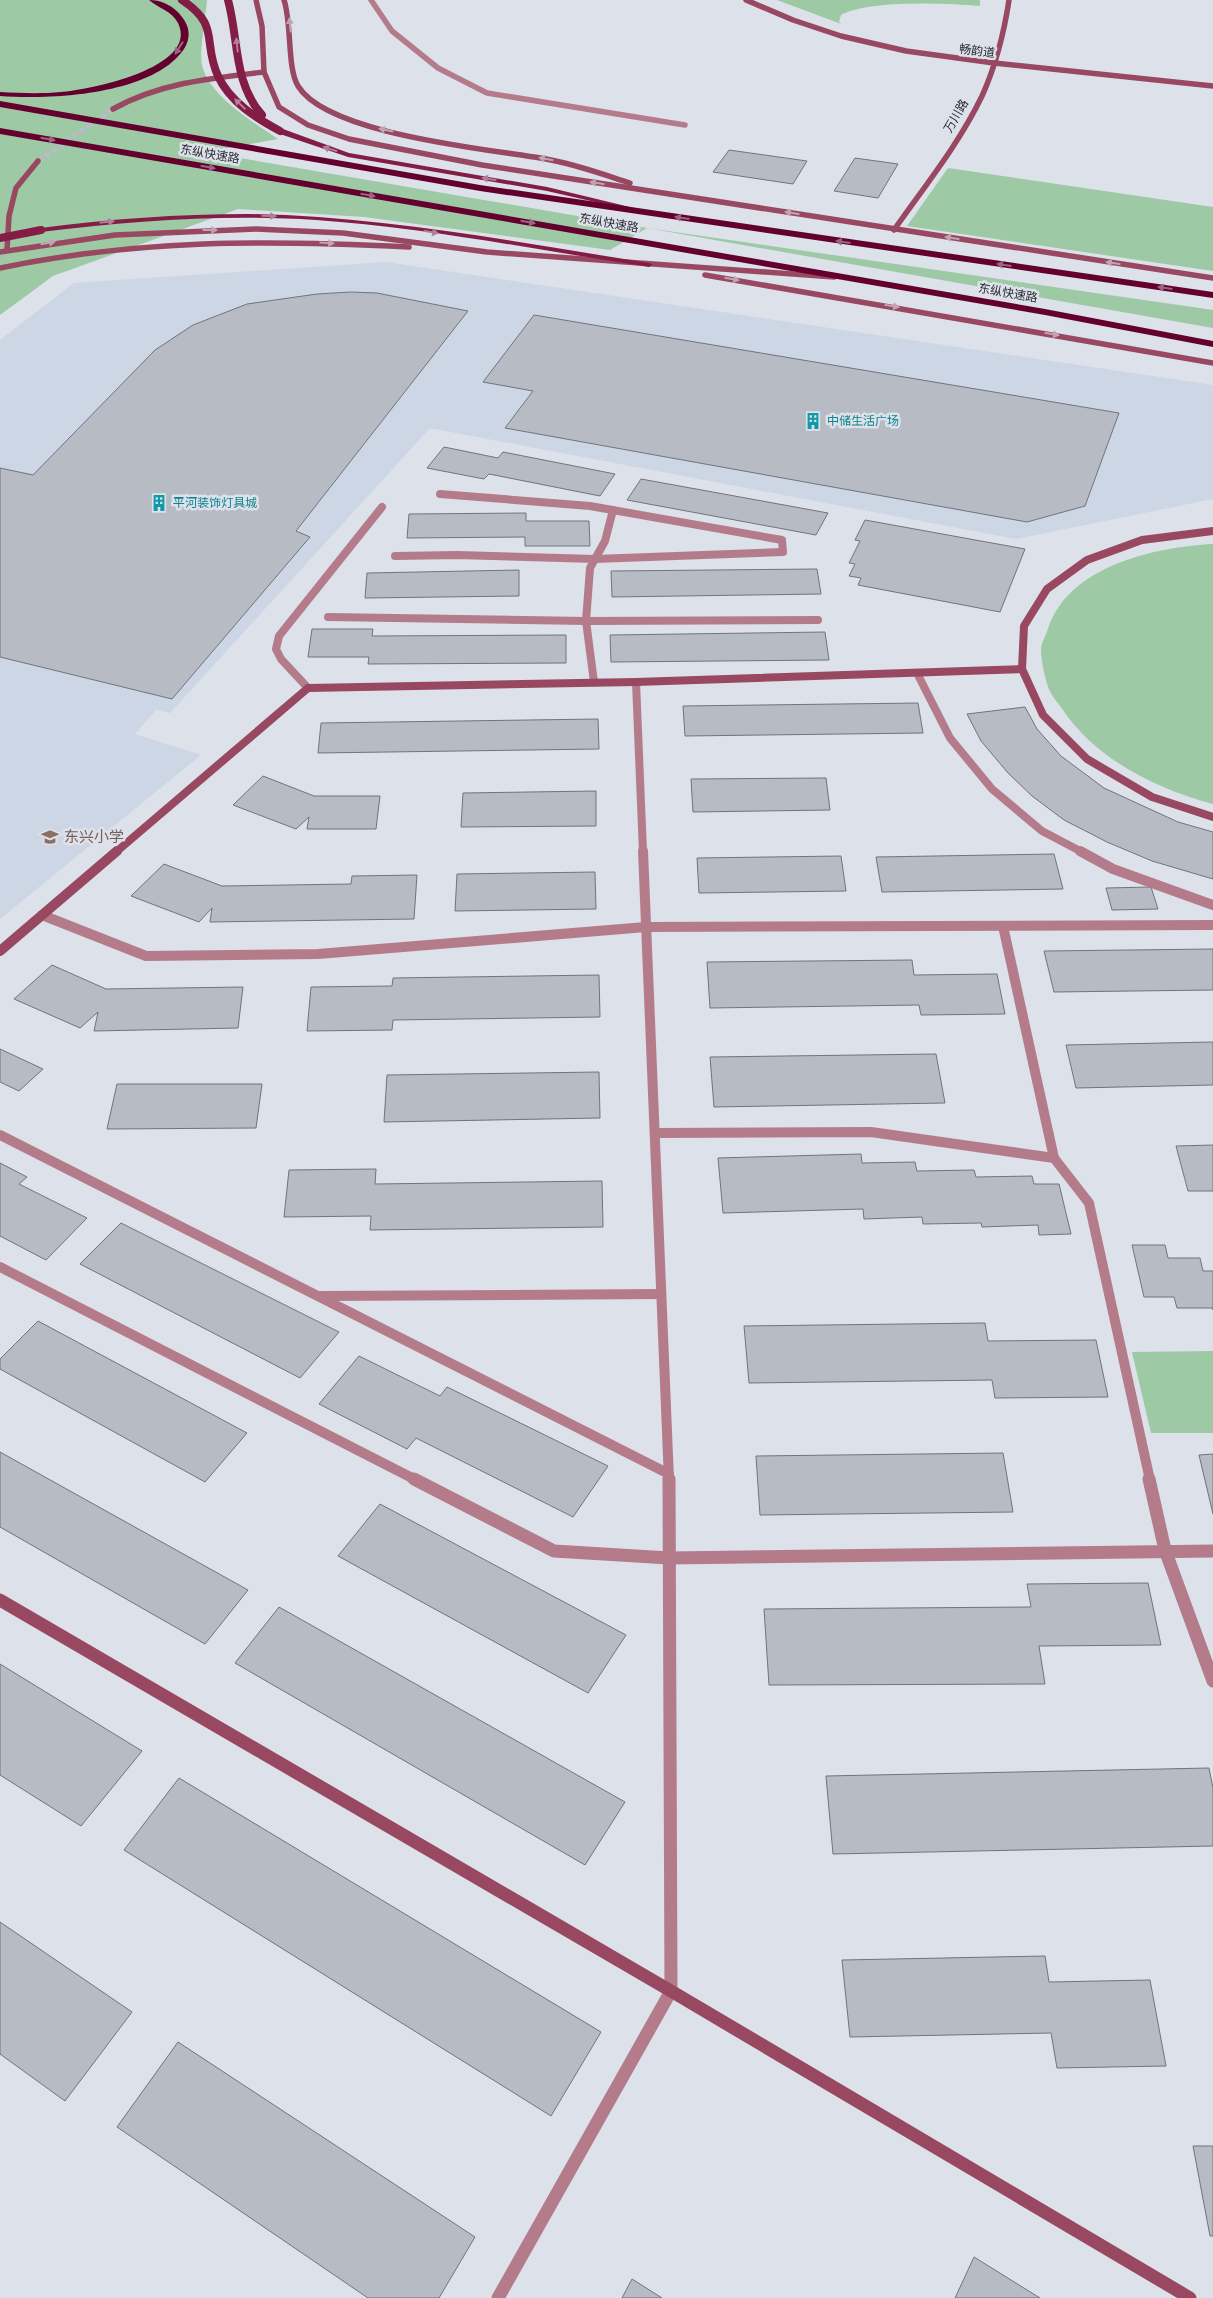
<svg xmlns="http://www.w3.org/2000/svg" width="1213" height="2298" font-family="'Varela Round','Noto Sans SC',sans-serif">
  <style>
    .built { fill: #cdd6e5 }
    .green { fill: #9dc9a5 }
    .building { fill: #b6bbc4; stroke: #70747c }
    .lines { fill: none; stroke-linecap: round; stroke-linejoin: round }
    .secondary-tunnel { stroke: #b8bcc4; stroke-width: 5.5; stroke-dasharray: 5.5 3; stroke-linecap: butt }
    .street-far3 { stroke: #b47b8a; stroke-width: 5.5 }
    .street-far2 { stroke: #b47b8a; stroke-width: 8 }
    .street-far1 { stroke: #b47b8a; stroke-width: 10 }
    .street { stroke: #b47b8a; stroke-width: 13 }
    .secondary-far3 { stroke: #994861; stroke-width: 5.5 }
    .secondary-far2 { stroke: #994861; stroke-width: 8 }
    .secondary-far1 { stroke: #994861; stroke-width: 10 }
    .secondary { stroke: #994861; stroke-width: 13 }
    .primary { fill: #831d45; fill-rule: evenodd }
    .highway { fill: #64002e; fill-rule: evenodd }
    .primary-bridge { stroke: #831d45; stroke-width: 8 }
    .oneway { fill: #c1a4b3 }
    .oneway2 { fill: #b07f98 }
    .oneway3 { fill: #9a6583 }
    .labels { text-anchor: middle; stroke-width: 5; stroke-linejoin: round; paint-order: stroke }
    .far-street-label { font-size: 12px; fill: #282a2e; stroke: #dce1ea }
    .far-culture-label { font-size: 12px; fill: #0d838f; stroke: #dce1ea; text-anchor: start }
    .education-label { font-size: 15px; fill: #785e54; stroke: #dce1ea; text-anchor: start }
  </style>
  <rect width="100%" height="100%" fill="#dce1ea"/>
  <path class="built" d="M386,262L1213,385V499L1016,539L430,428L170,713L156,710L135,734L201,755L0,919V340L74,283Z"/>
  <g class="green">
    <path d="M0,0H207C206,15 199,52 202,65C209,96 253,122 278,139L205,152L647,228L1213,310V328L647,228L610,250L364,217L238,209L53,276L0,315Z"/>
    <path d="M777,0H980V6C945,3 869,0 841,15L839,22L841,24Z"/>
    <path d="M948,168L1213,207V271L907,226Z"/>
    <path d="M1213,544V804C1156,789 1096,759 1063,710C1058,703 1051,695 1048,687C1045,677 1041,661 1041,650C1041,643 1046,635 1048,629C1068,566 1155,547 1213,544Z"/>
    <path d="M1213,1351V1433H1151L1132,1352Z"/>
  </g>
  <g class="building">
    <path d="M729,150L807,161L793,184L713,172Z"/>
    <path d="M855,158L898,164L878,198L834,191Z"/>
    <path d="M351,292L377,293L468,311L296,531L310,537L172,699L0,657V468L33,475L155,350L193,325L247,304L317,294Z"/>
    <path d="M534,315L1119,413L1085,506L1027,522L505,428L533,391L483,382Z"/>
    <path d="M444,447L498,458L503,452L615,474L600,496L489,474L484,479L427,468Z"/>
    <path d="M641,479L828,513L816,535L627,500Z"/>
    <path d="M526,513V521H589L590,546H525V537L407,538L409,514Z"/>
    <path d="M865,520L1025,549L1000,612L858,585L861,578L849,576L855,564L849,563L860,541L855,540Z"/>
    <path d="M817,569L821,594L612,597L611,571Z"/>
    <path d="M519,570V596L365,598L367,573Z"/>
    <path d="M312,629H373L372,636L566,635V663L368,664L369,657H308Z"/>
    <path d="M825,632L829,660L611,662L610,635Z"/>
    <path d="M918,703L923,733L685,736L683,706Z"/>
    <path d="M1025,707L1037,729L1061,756L1104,788L1178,822L1213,832V879L1152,861L1107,842L1064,820L1032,796L1008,773L981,741L967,714Z"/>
    <path d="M598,719L599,749L318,753L321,723Z"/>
    <path d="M263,776L314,796H380L376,829H307L309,817L296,829L233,805Z"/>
    <path d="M826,778L830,810L693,812L691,779Z"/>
    <path d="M596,791V826L461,827L463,793Z"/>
    <path d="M1054,854L1063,889L882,892L876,857Z"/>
    <path d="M841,856L846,891L699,893L697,858Z"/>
    <path d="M164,864L222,886L351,884L352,876L417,875L414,919L210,922L212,908L199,922L131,896Z"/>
    <path d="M595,872L596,909L455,911L457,874Z"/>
    <path d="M1151,887L1158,909L1112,910L1106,888Z"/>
    <path d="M1213,949V990L1054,992L1044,951Z"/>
    <path d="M912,960L914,975L997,974L1005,1014L921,1015L919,1005L710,1008L707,962Z"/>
    <path d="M52,965L106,989L243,987L238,1028L94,1031L98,1012L80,1028L14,999Z"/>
    <path d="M599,975L600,1017L393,1020L392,1030L307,1031L311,987L392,986L393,978Z"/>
    <path d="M1213,1042V1085L1076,1088L1066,1045Z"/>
    <path d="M0,1049L43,1069L19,1091L0,1082Z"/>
    <path d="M936,1054L945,1103L714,1107L710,1057Z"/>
    <path d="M599,1072L600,1118L384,1122L387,1075Z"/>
    <path d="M117,1084H262L256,1128L107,1129Z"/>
    <path d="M1213,1145V1191H1188L1176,1146Z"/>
    <path d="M861,1154L862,1163L915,1162L917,1171L974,1170L976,1177L1032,1176L1034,1184H1059L1071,1234L1039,1235L1038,1225L982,1227L981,1223L923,1224L922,1217L864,1219L863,1209L723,1213L718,1158Z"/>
    <path d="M0,1163L27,1177L19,1184L87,1218L46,1260L0,1236Z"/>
    <path d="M376,1169L375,1184L602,1181L603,1227L370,1230L371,1216L284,1217L289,1170Z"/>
    <path d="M121,1223L339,1332L300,1378L80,1264Z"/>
    <path d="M1132,1245H1165L1168,1258H1200L1203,1271H1213V1310L1212,1308H1177L1174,1297H1144Z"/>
    <path d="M38,1321L247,1433L205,1482L0,1369V1359Z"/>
    <path d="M985,1323L988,1341L1096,1340L1108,1397L995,1398L992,1380L749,1383L744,1326Z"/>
    <path d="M359,1356L440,1396L447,1387L608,1466L573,1517L416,1438L407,1449L319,1404Z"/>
    <path d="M0,1452L248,1590L205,1644L0,1527Z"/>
    <path d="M1003,1453L1013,1512L760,1515L756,1456Z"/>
    <path d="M1213,1454V1514L1199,1455Z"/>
    <path d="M380,1504L626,1635L588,1693L338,1556Z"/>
    <path d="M1148,1583L1161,1645L1039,1646L1045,1684L769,1685L764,1609L1031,1607L1027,1584Z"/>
    <path d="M279,1607L625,1802L585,1865L235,1663Z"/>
    <path d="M0,1664L142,1751L81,1826L0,1775Z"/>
    <path d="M1209,1768L1213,1788V1846L833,1854L826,1776Z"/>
    <path d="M179,1778L601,2032L551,2116L124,1850Z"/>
    <path d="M0,1922L132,2012L65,2101L0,2054Z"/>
    <path d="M1045,1956L1049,1982L1150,1980L1166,2066L1057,2068L1051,2033L850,2037L842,1960Z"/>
    <path d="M178,2042L475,2237L439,2298H368L117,2127Z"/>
    <path d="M1193,2146H1213V2236H1210Z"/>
    <path d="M974,2257L1040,2298H955Z"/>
    <path d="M632,2279L662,2298H622Z"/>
  </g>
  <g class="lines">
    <path class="secondary-tunnel" d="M38,161L113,109"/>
    <path class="street-far3" d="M371,0L392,31L438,68L487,93L685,125"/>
    <g class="street-far2">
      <path d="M395,556L457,555L595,559L783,552L782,540L590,506L440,494"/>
      <path d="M328,617L586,621L818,620"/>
      <path d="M917,673L950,738L992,789L1042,831L1082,852"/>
      <path d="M594,682L586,621L590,568L605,541L613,510"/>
      <path d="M636,682L643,852"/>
      <path d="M308,688L281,659L276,649L279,636L382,507"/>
    </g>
    <g class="street-far1">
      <path d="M643,851L669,1480"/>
      <path d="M1080,851L1113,869L1213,905"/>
      <path d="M42,915L146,956L318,954L646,927L1213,925"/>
      <path d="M1003,926L1054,1158L1089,1203L1150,1480"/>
      <path d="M655,1133L871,1132L1054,1158"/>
      <path d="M0,1135L669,1474"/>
      <path d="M0,1267L416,1480"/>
      <path d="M321,1296L661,1294"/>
    </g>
    <g class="street">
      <path d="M414,1479L554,1551L669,1558L1213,1551"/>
      <path d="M1149,1479L1165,1550L1213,1681"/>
      <path d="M498,2298L671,1991L669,1479"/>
    </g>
    <g class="secondary-far3">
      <path d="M256,0L262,26L264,72L279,107L308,125L349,139L482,165L1213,278"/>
      <path d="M284,0C292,24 287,68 298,86C328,135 490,149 546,159C575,164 602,174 630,183"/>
      <path d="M746,0L793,20L841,36L906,51L994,63L1213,86"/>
      <path d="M113,109C160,83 211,78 264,72"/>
      <path d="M894,230C924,187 959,144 982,96C996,65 1004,33 1009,0"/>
      <path d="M7,250L9,216L16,188L38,161"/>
      <path d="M0,252L115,235L256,229L343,233L487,252L834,277"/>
      <path d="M0,268C139,239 268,240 409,247"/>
      <path d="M705,275L1213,363"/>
    </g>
    <g class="secondary-far2">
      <path d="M1213,531L1142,540L1087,560L1047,589L1024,626L1022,669L1043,715L1087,759L1152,797L1213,817"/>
      <path d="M116,852L308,688L636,682L1022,669"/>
    </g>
    <path class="secondary-far1" d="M0,951L117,851"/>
    <path class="secondary" d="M0,1600L671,1991L1190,2298"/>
    <g class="primary">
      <path d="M277,129H283L349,153L547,187L634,208L630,210L547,191L348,157L277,133Z"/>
      <path d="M247,214C383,216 515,242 649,263L653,265L649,267C538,250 428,228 316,220C224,214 132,221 41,232L37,230L41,228C110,219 178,214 247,214Z"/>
    </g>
    <g class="highway">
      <path d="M149,0C162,0 174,6 182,17C190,27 191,38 184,49C153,95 50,100 0,96V92C20,93 40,94 61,92C88,90 200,68 178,23C172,11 158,8 149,0Z"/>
      <path d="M0,101L480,185L1213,292V298L480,191L0,107Z"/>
      <path d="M0,128L1045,309L1213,341V347L1045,315L0,134Z"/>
    </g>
    <g class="primary-bridge">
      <path d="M182,0C221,26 202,41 218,76C230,102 256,118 280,131"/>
      <path d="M228,0C239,40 233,82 262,115"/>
      <path d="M0,238L41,230"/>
    </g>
  </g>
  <defs><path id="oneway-solid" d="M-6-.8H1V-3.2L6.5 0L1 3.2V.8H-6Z" transform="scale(1.25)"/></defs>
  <g class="oneway">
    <use href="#oneway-solid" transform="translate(290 25) rotate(-96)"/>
    <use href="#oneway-solid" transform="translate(386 130) rotate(-168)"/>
    <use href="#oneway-solid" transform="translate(546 159) rotate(-170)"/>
    <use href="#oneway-solid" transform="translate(597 183) rotate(-171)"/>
    <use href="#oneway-solid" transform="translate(792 213) rotate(-171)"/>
    <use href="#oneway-solid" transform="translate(210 230)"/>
    <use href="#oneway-solid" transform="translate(952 238) rotate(-171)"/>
    <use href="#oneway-solid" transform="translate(48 243) rotate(-10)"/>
    <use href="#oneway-solid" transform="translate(327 243) rotate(3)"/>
    <use href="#oneway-solid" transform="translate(1113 263) rotate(-171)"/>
    <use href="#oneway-solid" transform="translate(732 279) rotate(10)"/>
    <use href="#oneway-solid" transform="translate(892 306) rotate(10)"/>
    <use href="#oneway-solid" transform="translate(1052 334) rotate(10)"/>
  </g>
  <g class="oneway2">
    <use href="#oneway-solid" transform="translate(237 45) rotate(-96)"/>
    <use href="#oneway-solid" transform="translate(240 104) rotate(-136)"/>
    <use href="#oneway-solid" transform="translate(330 149) rotate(-163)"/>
    <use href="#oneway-solid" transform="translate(489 179) rotate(-170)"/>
    <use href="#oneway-solid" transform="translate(269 216) rotate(2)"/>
    <use href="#oneway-solid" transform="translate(107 222) rotate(-6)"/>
    <use href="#oneway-solid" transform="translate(431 232) rotate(9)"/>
  </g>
  <g class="oneway3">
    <use href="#oneway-solid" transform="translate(179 48) rotate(122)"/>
    <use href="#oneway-solid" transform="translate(48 139) rotate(10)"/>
    <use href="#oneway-solid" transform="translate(208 167) rotate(10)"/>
    <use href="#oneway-solid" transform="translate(368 195) rotate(10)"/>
    <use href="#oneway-solid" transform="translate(682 218) rotate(-172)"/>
    <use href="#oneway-solid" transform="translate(528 222) rotate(10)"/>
    <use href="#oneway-solid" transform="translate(843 242) rotate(-172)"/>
    <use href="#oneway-solid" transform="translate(1004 265) rotate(-172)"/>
    <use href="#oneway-solid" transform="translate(1165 288) rotate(-172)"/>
  </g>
  <defs>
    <g id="building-bare" transform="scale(1.35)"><path d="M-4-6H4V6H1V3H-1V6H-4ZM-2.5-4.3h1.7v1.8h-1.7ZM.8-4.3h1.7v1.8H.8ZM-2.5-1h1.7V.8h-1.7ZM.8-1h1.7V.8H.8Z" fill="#0f9aa8" stroke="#dce1ea" stroke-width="2.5" paint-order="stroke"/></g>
    <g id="school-bare" transform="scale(1.35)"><path d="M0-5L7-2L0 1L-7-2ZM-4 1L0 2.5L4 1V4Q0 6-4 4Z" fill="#8d6e63" stroke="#dce1ea" stroke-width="2.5" paint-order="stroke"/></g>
  </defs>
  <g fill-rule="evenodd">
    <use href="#building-bare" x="813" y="421"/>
    <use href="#building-bare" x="159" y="503"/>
    <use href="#school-bare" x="50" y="837"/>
  </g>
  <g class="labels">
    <g class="far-street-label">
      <text transform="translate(977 51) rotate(7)" y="4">畅韵道</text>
      <text transform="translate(956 116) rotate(-60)" y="4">万川路</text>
      <text transform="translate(210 154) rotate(10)" y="4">东纵快速路</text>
      <text transform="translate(609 223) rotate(10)" y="4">东纵快速路</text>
      <text transform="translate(1008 293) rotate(10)" y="4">东纵快速路</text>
    </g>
    <g class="far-culture-label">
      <text x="827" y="425">中储生活广场</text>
      <text x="173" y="507">平河装饰灯具城</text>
    </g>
    <g class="education-label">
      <text x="64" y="842">东兴小学</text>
    </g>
  </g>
</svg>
